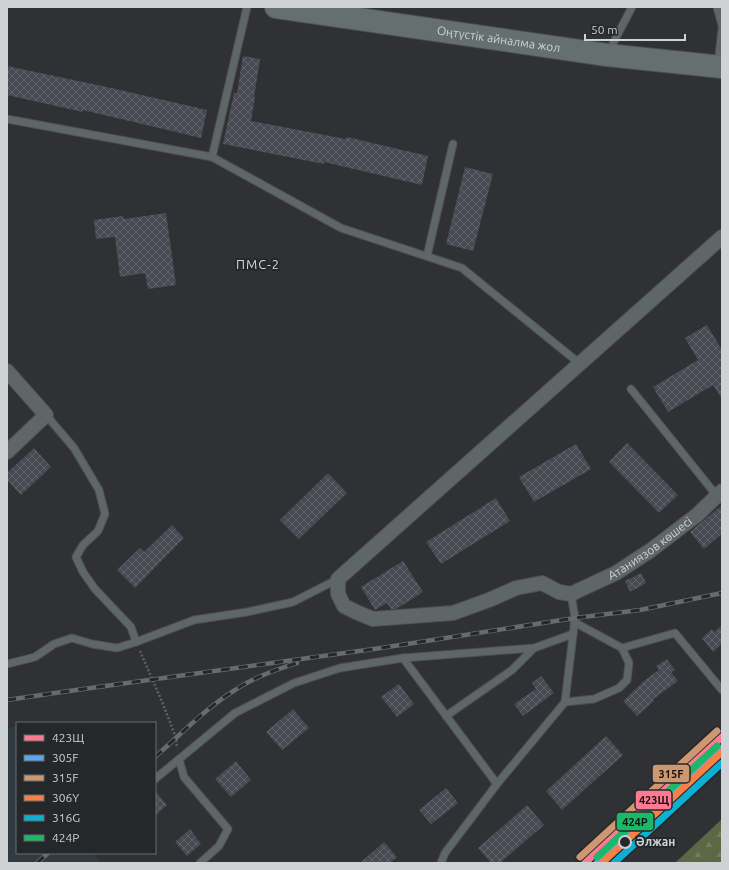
<svg xmlns="http://www.w3.org/2000/svg" width="729" height="870" font-family="Ubuntu,sans-serif">
  <style>
    .built { fill: #323a41 }
    .forest { fill: url(#forest-firs) }
    .building { fill: url(#building-cross-hatch) }
    .lines { fill: none; stroke-linecap: round; stroke-linejoin: round }
    .service-casing { stroke: #4d4e50; stroke-width: 9 }
    .minor-casing { stroke: #4d4e50; stroke-width: 16 }
    .trunk-casing { stroke: #4d4e50; stroke-width: 24 }
    .path { stroke: #5e6263; stroke-width: 2.5; stroke-dasharray: 2 2; stroke-linecap: butt }
    .service { stroke: #5f6766; stroke-width: 7 }
    .minor { stroke: #5f6766; stroke-width: 14 }
    .trunk { stroke: #656f6e; stroke-width: 22 }
    .rail-casing { stroke: #666b6b; stroke-width: 4.5 }
    .rail { stroke: #24282b; stroke-width: 3; stroke-dasharray: 9; stroke-linecap: butt }
    .rail-1-casing { stroke: #24282b; stroke-width: 10 }
    .rail-2-casing { stroke: #24282b; stroke-width: 10 }
    .rail-3-casing { stroke: #24282b; stroke-width: 10 }
    .rail-4-casing { stroke: #24282b; stroke-width: 10 }
    .rail-5-casing { stroke: #24282b; stroke-width: 10 }
    .rail-6-casing { stroke: #24282b; stroke-width: 10 }
    .rail-1 { stroke: #fe7a93; stroke-width: 7 }
    .rail-2 { stroke: #5aa8eb; stroke-width: 7 }
    .rail-3 { stroke: #cd976f; stroke-width: 7 }
    .rail-4 { stroke: #f78048; stroke-width: 7 }
    .rail-5 { stroke: #0dafd3; stroke-width: 7 }
    .rail-6 { stroke: #1ab867; stroke-width: 7 }
    .stop-dot { fill: #24282b; stroke: #cfd2d4; stroke-width: 2 }
    .labels { text-anchor: middle; stroke-width: 4; stroke-linejoin: round; paint-order: stroke }
    .street-label { font-size: 12px; fill: #cfd2d4; stroke: #24282b }
    .stop-label { font-size: 12px; font-weight: bold; fill: #cfd2d4; stroke: #24282b; text-anchor: start }
    .neighbourhood-label { font-size: 13px; letter-spacing: 1px; fill: #d6dbdf; stroke: #24282b }
    .line-badge { stroke: #24282b; stroke-width: 1.5 }
    .pale-badge-label { font-size: 11px; text-anchor: middle; font-weight: bold; fill: #111 }
  </style>
  <defs>
    <pattern id="forest-firs" width="22" height="20" patternUnits="userSpaceOnUse"><rect width="22" height="20" fill="#5a6843"/><path d="M5 1l3.5 6h-7zM16 11l3.5 6h-7z" fill="#717d5d"/></pattern>
    <pattern id="building-cross-hatch" width="8" height="8" patternUnits="userSpaceOnUse"><rect width="8" height="8" fill="#484952"/><path d="M0 0l8 8M0 8l8-8" fill="none" stroke="#61626a"/></pattern>
  </defs>
  <rect width="100%" height="100%" fill="#2f3134"/>
  <path class="built" d="M17,726V853H95L99,863H7V729Z"/>
  <path class="forest" d="M722,819V863H675Z"/>
  <g class="building">
    <path d="M243,56L260,59L254,97H255L251,121L346,139L347,137L428,156L422,185L324,162V164L223,144L234,93H237Z"/>
    <path d="M7,66L107,87L207,110L201,138L83,110V112L7,95Z"/>
    <path d="M465,167L493,174L473,251L446,244Z"/>
    <path d="M166,213L176,285L148,289L145,273L120,277L115,237L96,239L94,220L123,216L124,219Z"/>
    <path d="M707,325L722,350V399L713,385L668,412L653,387L698,360L685,338Z"/>
    <path d="M627,443L678,495L659,513L609,462Z"/>
    <path d="M576,444L591,469L534,502L519,477Z"/>
    <path d="M34,448L51,467L21,495L7,480V473Z"/>
    <path d="M328,473L347,493L299,539L280,520Z"/>
    <path d="M496,498L510,521L441,564L426,542Z"/>
    <path d="M722,505V534L704,549L690,532Z"/>
    <path d="M172,525L184,538L135,588L117,570L140,548L144,552Z"/>
    <path d="M403,561L423,592L396,609H391L387,603L375,610L361,587Z"/>
    <path d="M641,573L646,583L630,592L625,581Z"/>
    <path d="M722,625V644L713,652L702,638L712,629L714,632Z"/>
    <path d="M667,659L675,670L671,672L678,681L652,700L654,701L637,716L623,701L645,680L659,670L656,666Z"/>
    <path d="M541,676L554,693L523,716L514,704L536,689L532,683Z"/>
    <path d="M399,684L414,704L397,717L381,697Z"/>
    <path d="M293,709L309,728L282,750L266,732Z"/>
    <path d="M606,736L623,755L562,810L546,791Z"/>
    <path d="M236,761L251,780L231,797L215,779Z"/>
    <path d="M446,788L458,803L431,824L419,810Z"/>
    <path d="M155,791L167,805L155,816Z"/>
    <path d="M527,805L544,825L500,863H491L478,848Z"/>
    <path d="M190,829L201,844L187,856L175,842Z"/>
    <path d="M384,842L397,857L390,863H360Z"/>
  </g>
  <g class="lines">
    <g class="service-casing">
      <g id="service">
        <path d="M717,7L722,25"/>
        <path d="M608,53L632,7"/>
        <path d="M718,64L722,29"/>
        <path d="M7,119L212,157L341,228L462,268L579,363"/>
        <path d="M212,157L247,7"/>
        <path d="M427,256L453,144"/>
        <path d="M631,389L717,496"/>
        <path d="M46,415L74,448L99,490L105,514L98,531L83,545L76,557L83,572L95,589L131,627L136,642L194,620L247,612L293,602L338,579"/>
        <path d="M574,622L622,648L675,633L722,690"/>
        <path d="M403,658L497,784"/>
        <path d="M7,664L35,657L54,644L72,638L92,644L117,648L136,642"/>
        <path d="M565,702L594,699L619,688L627,680L629,663L622,648"/>
        <path d="M446,716L512,670L534,648"/>
        <path d="M179,759L184,777L228,829L219,846L200,863"/>
        <path d="M155,779L235,713L294,683L340,668L403,658L534,648L573,634"/>
        <path d="M441,863L445,853L497,784L565,702L575,618L571,594"/>
      </g>
    </g>
    <g class="minor-casing">
      <g id="minor">
        <path id="s1" d="M722,237L338,579V594L344,606L356,612L373,619L453,613L489,600L516,588L542,583L559,592L571,594L616,573L651,550L697,515L722,491"/>
        <path d="M7,371L46,415L7,452"/>
      </g>
    </g>
    <g class="trunk-casing">
      <g id="trunk">
        <path id="s2" d="M276,7L607,55L722,67"/>
      </g>
    </g>
    <path class="path" d="M140,651L163,704L176,738L177,748"/>
    <use href="#service" class="service"/>
    <use href="#minor" class="minor"/>
    <use href="#trunk" class="trunk"/>
    <g class="rail-casing">
      <g id="rail">
        <path d="M7,700L69,691L381,648L575,618L640,610L722,593"/>
        <path d="M155,757C181,734 206,708 235,690C254,677 276,670 297,663"/>
        <path d="M37,863L48,853"/>
        <path d="M604,863L722,752"/>
      </g>
    </g>
    <use href="#rail" class="rail"/>
    <g class="rail-1-casing">
      <path id="rail-1" d="M585,863L722,737"/>
    </g>
    <g class="rail-2-casing">
      <path id="rail-2" d="M597,863L722,748"/>
    </g>
    <g class="rail-3-casing">
      <path id="rail-3" d="M580,857L717,731"/>
    </g>
    <g class="rail-4-casing">
      <path id="rail-4" d="M602,863L722,752"/>
    </g>
    <g class="rail-5-casing">
      <path id="rail-5" d="M614,863L722,763"/>
    </g>
    <g class="rail-6-casing">
      <path id="rail-6" d="M597,857L717,746"/>
    </g>
    <use href="#rail-1" class="rail-1"/>
    <use href="#rail-2" class="rail-2"/>
    <use href="#rail-3" class="rail-3"/>
    <use href="#rail-4" class="rail-4"/>
    <use href="#rail-5" class="rail-5"/>
    <use href="#rail-6" class="rail-6"/>
  </g>
  <circle class="stop-dot" cx="625" cy="842" r="6"/>
  <g class="labels">
    <g class="street-label">
      <text dy="4" stroke="none"><textPath href="#s2" startOffset="225">Оңтүстік айналма жол</textPath></text>
      <text dy="4" stroke="none"><textPath href="#s1" startOffset="872">Атаниязов көшесі</textPath></text>
    </g>
    <g class="stop-label">
      <text x="636" y="846">Әлжан</text>
    </g>
    <g class="neighbourhood-label">
      <text x="258" y="269">ПМС-2</text>
    </g>
  </g>
  <g class="line-badge">
    <rect x="652" y="764" width="38" height="19" rx="4" fill="#cd976f"/>
    <rect x="635" y="790" width="37" height="20" rx="4" fill="#fe7a93"/>
    <rect x="616" y="812" width="38" height="19" rx="4" fill="#1ab867"/>
  </g>
  <g class="pale-badge-label">
    <text x="671" y="778">315F</text>
    <text x="654" y="804">423Щ</text>
    <text x="635" y="826">424Р</text>
  </g>
  <rect width="729" height="870" fill="none" stroke="#cfd2d4" stroke-width="16"/>
  <rect x="16" y="722" width="140" height="132" fill="#24282b" stroke="#686c6f"/>
  <rect x="24" y="735" width="20" height="6" fill="#fe7a93" stroke="#686c6f"/>
  <text x="52" y="742" font-size="12" fill="#cfd2d4">423Щ</text>
  <rect x="24" y="755" width="20" height="6" fill="#5aa8eb" stroke="#686c6f"/>
  <text x="52" y="762" font-size="12" fill="#cfd2d4">305F</text>
  <rect x="24" y="775" width="20" height="6" fill="#cd976f" stroke="#686c6f"/>
  <text x="52" y="782" font-size="12" fill="#cfd2d4">315F</text>
  <rect x="24" y="795" width="20" height="6" fill="#f78048" stroke="#686c6f"/>
  <text x="52" y="802" font-size="12" fill="#cfd2d4">306Y</text>
  <rect x="24" y="815" width="20" height="6" fill="#0dafd3" stroke="#686c6f"/>
  <text x="52" y="822" font-size="12" fill="#cfd2d4">316G</text>
  <rect x="24" y="835" width="20" height="6" fill="#1ab867" stroke="#686c6f"/>
  <text x="52" y="842" font-size="12" fill="#cfd2d4">424Р</text>
  <path d="M585 34v6h100v-6" fill="none" stroke="#cfd2d4" stroke-width="2"/>
  <text x="591" y="34" font-size="12" fill="#cfd2d4" stroke="#24282b" stroke-width="3" paint-order="stroke">50 m</text>
</svg>
